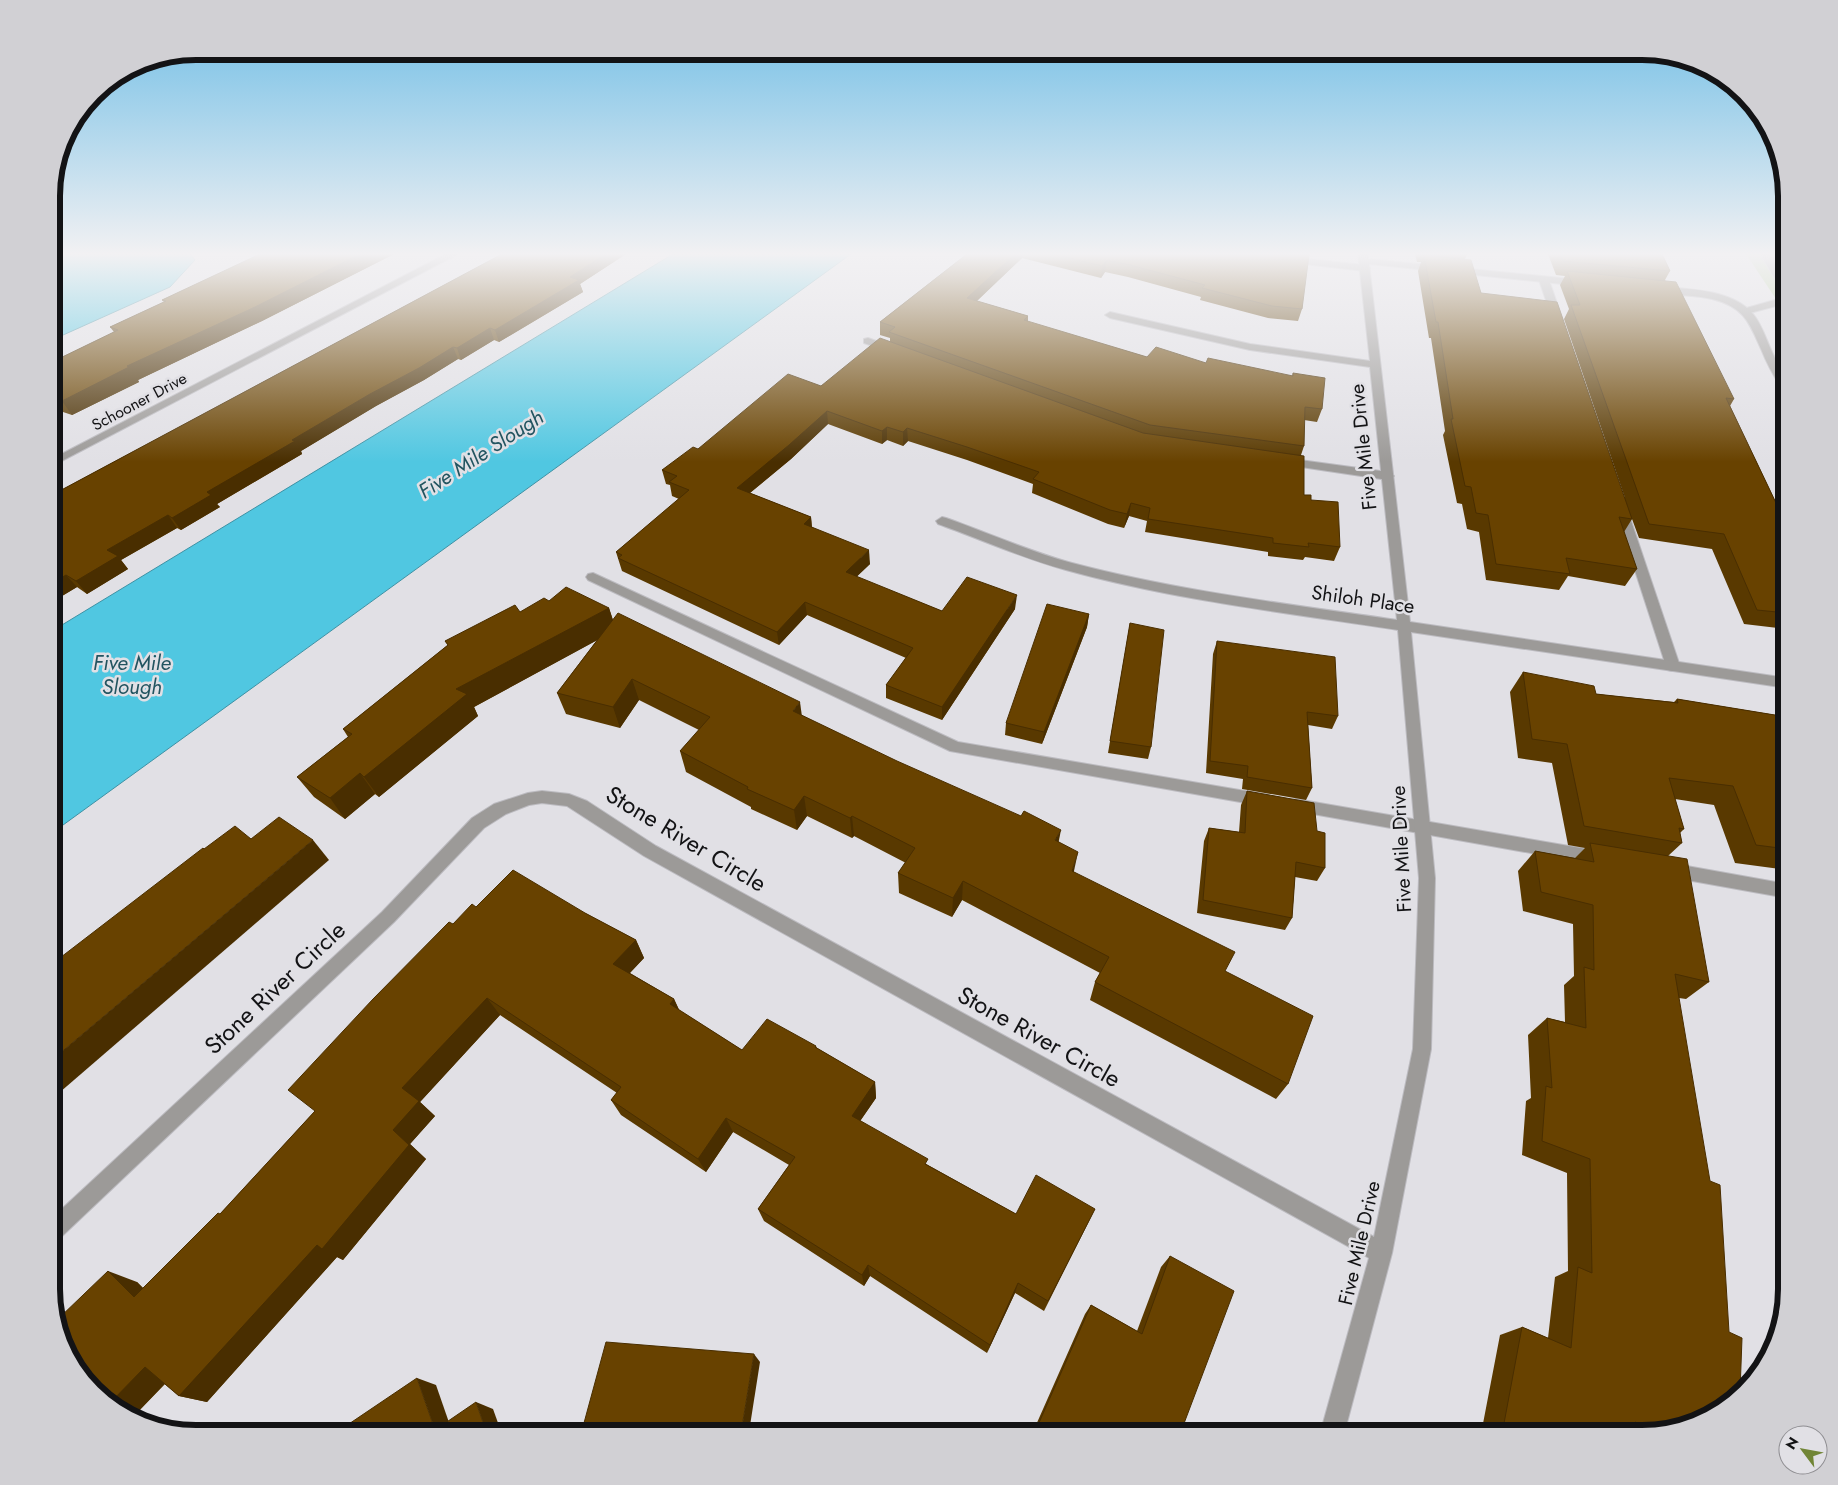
<svg xmlns="http://www.w3.org/2000/svg" width="1838" height="1485" font-family="Jost,sans-serif">
  <style>
    .green { fill: #b2cd97 }
    .water { fill: #50c7e1; stroke: #3e91a4 }
    .lines { fill: none; stroke-linecap: round; stroke-linejoin: round }
    .service-casing { stroke: #bcbbc0; stroke-width: 2 }
    .minor-casing { stroke: #bcbbc0; stroke-width: 2 }
    .tertiary-casing { stroke: #bcbbc0; stroke-width: 2 }
    .service { fill: #9c9a98; fill-rule: evenodd }
    .minor { fill: #9c9a98; fill-rule: evenodd }
    .tertiary { fill: #9c9a98; fill-rule: evenodd }
    .wall { fill: #593900 }
    .shaded-wall { fill: #492e00 }
    .building { fill: #684200; stroke: #492e00 }
    .labels { text-anchor: middle; stroke-width: 5; stroke-linejoin: round; paint-order: stroke }
    .far-street-label { font-size: 16px; fill: #131315; stroke: #e1e0e5 }
    .street-label { font-size: 20px; fill: #131315; stroke: #e1e0e5 }
    .water-label { font-size: 21px; font-style: italic; fill: #225460; stroke: #e1e0e5 }
    .near-street-label { font-size: 24px; fill: #131315; stroke: #e1e0e5 }
    .rim { fill: none; stroke: #131315; stroke-width: 6 }
  </style>
  <rect width="100%" height="100%" fill="#e1e0e5"/>
  <path class="green" d="M1746,254H1787V306L1780,305Z"/>
  <g class="water">
    <path d="M52,254H190L195,260L170,287L52,340Z"/>
    <path d="M673,254H851L52,833V631Z"/>
  </g>
  <g class="lines">
    <g class="service-casing">
      <g id="service">
        <path d="M1760,254H1770L1787,282V303L1746,314L1743,313V309L1782,298L1780,287Z"/>
        <path d="M1289,257L1365,265L1370,268L1365,271L1286,262V258Z"/>
        <path d="M1544,277L1549,280L1563,321L1562,323H1554L1553,321L1539,280Z"/>
        <path d="M868,338L896,348L897,350L892,353L864,343V339Z"/>
        <path d="M1285,458L1388,472L1394,476L1388,480L1281,464L1279,462L1281,460Z"/>
        <path d="M1621,505L1627,509L1680,666L1678,670L1673,671L1668,670L1666,666L1615,509Z"/>
        <path d="M593,573L958,742L1263,794L1269,795L1271,800L1269,805L1263,806L950,751L588,580L586,577L588,574Z"/>
        <path d="M1296,799L1598,851L1604,853L1606,858L1604,863L1598,865L1296,811L1290,810L1288,805L1290,800Z"/>
        <path d="M1670,863L1787,884V898L1670,877L1664,875L1662,870L1664,865Z"/>
      </g>
    </g>
    <g class="minor-casing">
      <g id="minor">
        <path d="M1358,254H1368V259L1582,280L1587,283L1582,286L1369,264L1410,622L1787,678V688L1411,632L1435,878L1431,1049L1392,1253L1344,1434H1320L1369,1258L644,856L567,806L542,803L529,805L506,814L484,828L394,922L59,1239L52,1242V1218L382,912L472,818L494,804L528,793L542,791L569,794L587,801L656,846L1374,1237L1413,1049L1419,878L1398,630C1287,613 1174,600 1066,570C1022,558 980,539 938,524L936,521L942,517L946,518C988,533 1029,551 1072,563C1178,591 1288,604 1397,620L1370,367L1250,350L1110,318L1105,315L1110,312L1250,344L1370,361Z"/>
        <path d="M1662,287C1691,289 1733,290 1753,314C1762,325 1766,339 1772,352C1779,367 1787,375 1787,391L1783,390C1774,377 1767,364 1761,349C1749,322 1744,307 1712,299C1695,295 1676,296 1659,292L1657,290Z"/>
      </g>
    </g>
    <g class="tertiary-casing">
      <path id="tertiary" d="M446,254H458L52,466V459Z"/>
    </g>
    <use href="#service" class="service"/>
    <use href="#minor" class="minor"/>
    <use href="#tertiary" class="tertiary"/>
  </g>
  <g class="wall">
    <path d="M260,254H394L262,321L138,380L139,382L72,415L60,411L52,415V362L114,332L110,327L164,302L162,300Z"/>
    <path d="M502,254H626L580,284L583,292L499,342L494,340L461,360L458,359L424,380L376,406L301,451L302,454L217,504L220,507L181,530L177,528L121,560L128,569L87,594L77,587L52,602V495Z"/>
    <path d="M967,254H1307L1302,309L1298,321L1268,318L1200,300L1201,297L1128,277L1105,272L1101,278L1022,258L977,301L1028,316V322L1147,357L1206,363L1292,376L1293,373L1322,409L1317,422L1304,420V446L1301,455L1304,495L1311,500L1340,547L1334,561L1305,557L1303,560L1268,556V552L1145,532L1147,521L1129,516L1124,528L1108,524L1032,493L1033,484L967,460L908,441L903,446L887,440L882,444L828,424L791,459L750,493L811,517L812,527L870,564L856,577L942,611L1015,609L942,720L886,698V685L906,658L807,615L779,645L622,571L616,552L679,499L672,496L670,485L666,484L662,470L698,449L821,386L890,341V338L880,335V322Z"/>
    <path d="M1415,254H1467L1465,259L1481,293L1625,498L1564,319L1569,309L1560,285L1565,276L1556,275L1548,254H1662L1670,271L1665,280L1734,399L1730,406L1787,526V629L1744,624L1712,549L1639,538L1632,519L1624,532L1637,569L1625,586L1568,576L1559,590L1486,580L1479,532L1467,529L1462,504L1457,503L1443,435L1445,431L1431,338H1429L1418,271L1421,262H1417Z"/>
    <path d="M549,601L609,608L613,620L801,715L1059,842L1074,872L1225,971L1288,1084L1276,1099L1090,1000L1095,982L1100,973L962,900L952,917L899,893L898,873L906,863L854,836L852,838L807,816L797,830L751,809V807L686,772L680,751L699,730L639,700L620,728L566,714L557,693L597,640L474,707L478,716L379,797L375,794L345,819L314,797L297,777L348,737L343,729L448,645L445,641Z"/>
    <path d="M1089,614L1087,627L1042,744L1005,735L1006,723Z"/>
    <path d="M1130,623L1151,747L1148,759L1108,753Z"/>
    <path d="M1217,641L1338,716L1332,729L1308,725L1312,788L1306,800L1242,789L1243,779L1206,773L1213,654Z"/>
    <path d="M1523,672L1596,694L1674,702L1677,699L1787,717V870L1735,863L1714,805L1675,799L1684,829L1680,833L1682,843L1668,856L1709,982L1686,999L1679,998L1705,1419L1642,1434H1481L1500,1335L1522,1327L1548,1338L1555,1277L1568,1271L1567,1173L1522,1155L1526,1101L1531,1098L1528,1035L1547,1018L1565,1022L1564,985L1574,976L1573,924L1523,911L1518,871L1535,851L1575,858L1585,848L1568,845L1552,763L1518,758L1510,692Z"/>
    <path d="M1247,791L1317,831L1325,868L1317,881L1295,877L1292,918L1285,930L1197,913L1204,841L1209,828L1239,832L1241,805Z"/>
    <path d="M476,907L585,913L636,940L644,958L630,973L674,999L679,1010L742,1050L816,1046L817,1048L875,1082L876,1098L860,1121L928,1165L1016,1214L1095,1209L1044,1311L1015,1293L987,1353L870,1276L864,1286L764,1221L758,1209L789,1165L733,1132L706,1172L621,1115L611,1100L617,1093L500,1015L420,1102L435,1116L410,1144L426,1159L343,1260L337,1257L207,1402L179,1396L165,1384L133,1417L101,1398L137,1282L143,1288L220,1214L315,1111L453,924Z"/>
    <path d="M1170,1256L1180,1434H1032L1085,1314L1091,1305L1137,1331L1161,1267Z"/>
  </g>
  <g class="shaded-wall">
    <path d="M360,254H394L262,321L138,380L139,382L72,415L62,401L127,366Z"/>
    <path d="M606,254H626L580,284L583,292L499,342L495,330L570,277Z"/>
    <path d="M1015,254H1022V258L967,310V298Z"/>
    <path d="M1107,260L1105,272L1101,278L1102,266Z"/>
    <path d="M490,328L494,340L461,360L457,348Z"/>
    <path d="M453,347L458,359L424,380L376,406L301,451L302,454L217,504L220,507L181,530L172,518L207,492L292,440L370,394Z"/>
    <path d="M52,399L60,411L52,415Z"/>
    <path d="M827,411L828,424L791,459L740,501L737,488Z"/>
    <path d="M887,427V440L882,444V431Z"/>
    <path d="M907,428L908,441L903,446V432Z"/>
    <path d="M1131,503L1129,516L1124,528L1127,514Z"/>
    <path d="M168,515L177,528L121,560L128,569L87,594L76,581L107,550Z"/>
    <path d="M811,517L812,531L804,524Z"/>
    <path d="M869,550L870,564L847,586L846,572Z"/>
    <path d="M66,575L77,587L52,602V583Z"/>
    <path d="M1017,595L1015,609L942,720V707Z"/>
    <path d="M805,602L807,615L779,645L777,632Z"/>
    <path d="M609,608L616,630L474,707L478,716L379,797L364,777L456,689Z"/>
    <path d="M1089,614L1087,627L1042,744L1044,732Z"/>
    <path d="M632,679L639,700L620,728L613,707Z"/>
    <path d="M800,702L803,724L793,711Z"/>
    <path d="M360,773L375,794L345,819L330,798Z"/>
    <path d="M804,796L807,816L797,830L794,810Z"/>
    <path d="M852,816L854,836L852,838L850,818Z"/>
    <path d="M1061,830L1057,850L1055,840Z"/>
    <path d="M313,840L329,860L52,1099V1060Z"/>
    <path d="M1078,852L1074,871L1068,890L1072,871Z"/>
    <path d="M963,881L962,900L952,917L953,898Z"/>
    <path d="M636,940L644,958L622,981L613,964Z"/>
    <path d="M487,998L500,1015L420,1102L435,1116L410,1144L426,1159L343,1260L337,1257L207,1402L179,1396L393,1130L402,1088Z"/>
    <path d="M674,999L682,1016L670,1004Z"/>
    <path d="M875,1082L876,1098L854,1130L852,1116Z"/>
    <path d="M726,1118L733,1132L706,1172L698,1159Z"/>
    <path d="M868,1265L870,1276L864,1286L862,1275Z"/>
    <path d="M108,1271L137,1282L162,1307L134,1297Z"/>
    <path d="M1018,1283L1015,1293L987,1353L990,1345Z"/>
    <path d="M754,1354L760,1362L749,1432L742,1427Z"/>
    <path d="M145,1367L174,1374L133,1417L110,1403Z"/>
    <path d="M417,1378L436,1385L453,1434L435,1430Z"/>
    <path d="M476,1402L493,1409L502,1434H487Z"/>
  </g>
  <g class="building">
    <path d="M260,254H360L255,307L127,366L129,367L62,401L52,397V362L118,330L110,327L166,301L162,300Z"/>
    <path d="M502,254H606L570,277L579,280L495,330L490,328L457,348L453,347L419,368L370,394L292,440L295,441L207,492L211,495L172,518L168,515L107,550L118,556L76,581L66,575L52,583V495Z"/>
    <path d="M967,254H1015L967,298L1028,316L1024,320L1147,357L1156,347L1206,363L1208,358L1293,376V373L1325,378L1322,409L1305,407L1304,446L1150,425L889,332L895,327L880,322Z"/>
    <path d="M1054,254H1302L1309,255L1302,309L1272,306L1202,288L1205,285L1130,265L1107,260L1102,266Z"/>
    <path d="M1560,254H1662L1670,271L1563,261Z"/>
    <path d="M1424,255L1471,260L1481,293L1557,302L1632,519L1619,517L1637,569L1566,558L1570,574L1496,564L1488,515L1476,513L1471,487L1465,486L1451,419H1453L1438,322H1436Z"/>
    <path d="M1567,271L1676,282L1734,399L1726,398L1787,526V613L1757,610L1724,534L1649,524L1571,305H1580Z"/>
    <path d="M880,338L1143,433L1304,456V495H1311V500L1338,502L1340,547L1308,543L1309,547L1273,543V538L1148,519L1150,508L1131,503L1127,514L1110,510L1033,479L1039,472L967,447L907,428L903,432L887,427L882,431L827,411L789,445L737,488L811,517L804,524L869,550L846,572L942,611L967,577L1017,595L942,707L886,685L913,648L805,602L777,632L618,558L622,555L616,552L689,490L669,482L677,476L662,470L693,447L698,449L788,374L821,386Z"/>
    <path d="M566,587L609,608L456,689L467,694L364,777L360,773L330,798L297,777L352,734L343,729L448,645L445,641L515,605L520,612L544,598L549,601Z"/>
    <path d="M1047,604L1089,614L1044,732L1006,723Z"/>
    <path d="M618,613L800,702L793,711L897,761L1021,816L1024,811L1061,830L1055,840L1078,852L1072,871L1235,952L1225,971L1313,1016L1288,1084L1095,982L1109,957L963,881L953,898L898,873L915,848L852,816L850,818L804,796L794,810L747,789L748,787L680,751L710,717L632,679L613,707L557,693Z"/>
    <path d="M1130,623L1164,630L1151,747L1110,741Z"/>
    <path d="M1217,641L1335,657L1338,716L1307,712L1312,788L1247,777L1248,766L1210,761Z"/>
    <path d="M1523,672L1594,686L1596,694L1678,703L1677,699L1787,717V849L1756,845L1733,786L1669,778L1684,829L1679,828L1682,843L1584,826L1567,744L1532,739Z"/>
    <path d="M1247,791L1314,803L1317,831L1325,833V868L1296,862L1292,918L1203,900L1209,828L1245,833Z"/>
    <path d="M279,817L313,840L52,1060V964L203,848L204,849L235,826L251,839Z"/>
    <path d="M1590,843L1687,859L1709,982L1675,974L1710,1181L1720,1185L1729,1332L1742,1338L1740,1392L1705,1419L1656,1430L1635,1422L1634,1434H1502L1522,1327L1571,1348L1578,1267L1592,1273L1590,1159L1542,1141L1546,1086L1552,1088L1547,1018L1586,1028L1584,967L1594,970L1593,905L1541,892L1535,851L1594,862Z"/>
    <path d="M513,870L585,913L636,940L613,964L674,999L670,1004L742,1050L767,1019L816,1046L815,1047L875,1082L852,1116L928,1159L925,1164L1016,1214L1036,1175L1095,1209L1048,1301L1018,1283L990,1345L868,1265L862,1275L758,1209L795,1157L726,1118L698,1159L611,1100L621,1087L487,998L402,1088L419,1101L393,1130L409,1145L322,1249L317,1245L179,1396L145,1367L110,1403L101,1398L66,1353L57,1320L108,1271L134,1297L218,1213L220,1214L315,1111L288,1090L373,999L449,922L453,924L472,904L476,907Z"/>
    <path d="M1170,1256L1234,1291L1180,1434H1034L1091,1305L1142,1334Z"/>
    <path d="M606,1342L754,1354L742,1427L751,1434H581Z"/>
    <path d="M417,1378L435,1430L476,1402L487,1434H334Z"/>
  </g>
  <linearGradient id="sky" x2="0" y2="1"><stop stop-color="#6bbce5"/><stop offset="0.55" stop-color="#f2f1f3"/><stop offset="1" stop-color="#f2f1f3" stop-opacity="0"/></linearGradient>
  <rect width="1838" height="462" fill="url(#sky)"/>
  <g class="labels">
    <g class="far-street-label">
      <text transform="translate(139 401) rotate(-28)" y="6">Schooner Drive</text>
    </g>
    <g class="street-label">
      <text transform="translate(1363 447) rotate(-96)" y="7">Five Mile Drive</text>
      <text transform="translate(1363 599) rotate(8)" y="7">Shiloh Place</text>
      <text transform="translate(1401 849) rotate(-93)" y="7">Five Mile Drive</text>
      <text transform="translate(1359 1243) rotate(-77)" y="7">Five Mile Drive</text>
    </g>
    <g class="water-label">
      <text transform="translate(481 454) rotate(-33)" y="7">Five Mile Slough</text>
      <text x="132" y="670">Five Mile<tspan x="132" dy="24">Slough</tspan></text>
    </g>
    <g class="near-street-label">
      <text transform="translate(686 839) rotate(31)" y="8">Stone River Circle</text>
      <text transform="translate(275 988) rotate(-43)" y="8">Stone River Circle</text>
      <text transform="translate(1039 1037) rotate(29)" y="8">Stone River Circle</text>
    </g>
  </g>
  <path d="M0 0H1838V1485H0ZM196 60H1642A136 136 0 0 1 1778 196V1289A136 136 0 0 1 1642 1425H196A136 136 0 0 1 60 1289V196A136 136 0 0 1 196 60Z" fill="#d1d0d4" fill-rule="evenodd"/>
  <path class="rim" d="M196 60H1642A136 136 0 0 1 1778 196V1289A136 136 0 0 1 1642 1425H196A136 136 0 0 1 60 1289V196A136 136 0 0 1 196 60Z"/>
  <g transform="translate(1803 1450) rotate(302)"><circle r="24" fill="#e1e0e5" stroke="#8f8e92"/>
  <path d="M0-4L9 19L0 12L-9 19Z" fill="#718536"/>
  <text y="-8" font-size="14" font-weight="bold" text-anchor="middle" fill="#131315">N</text>
  </g>
</svg>
